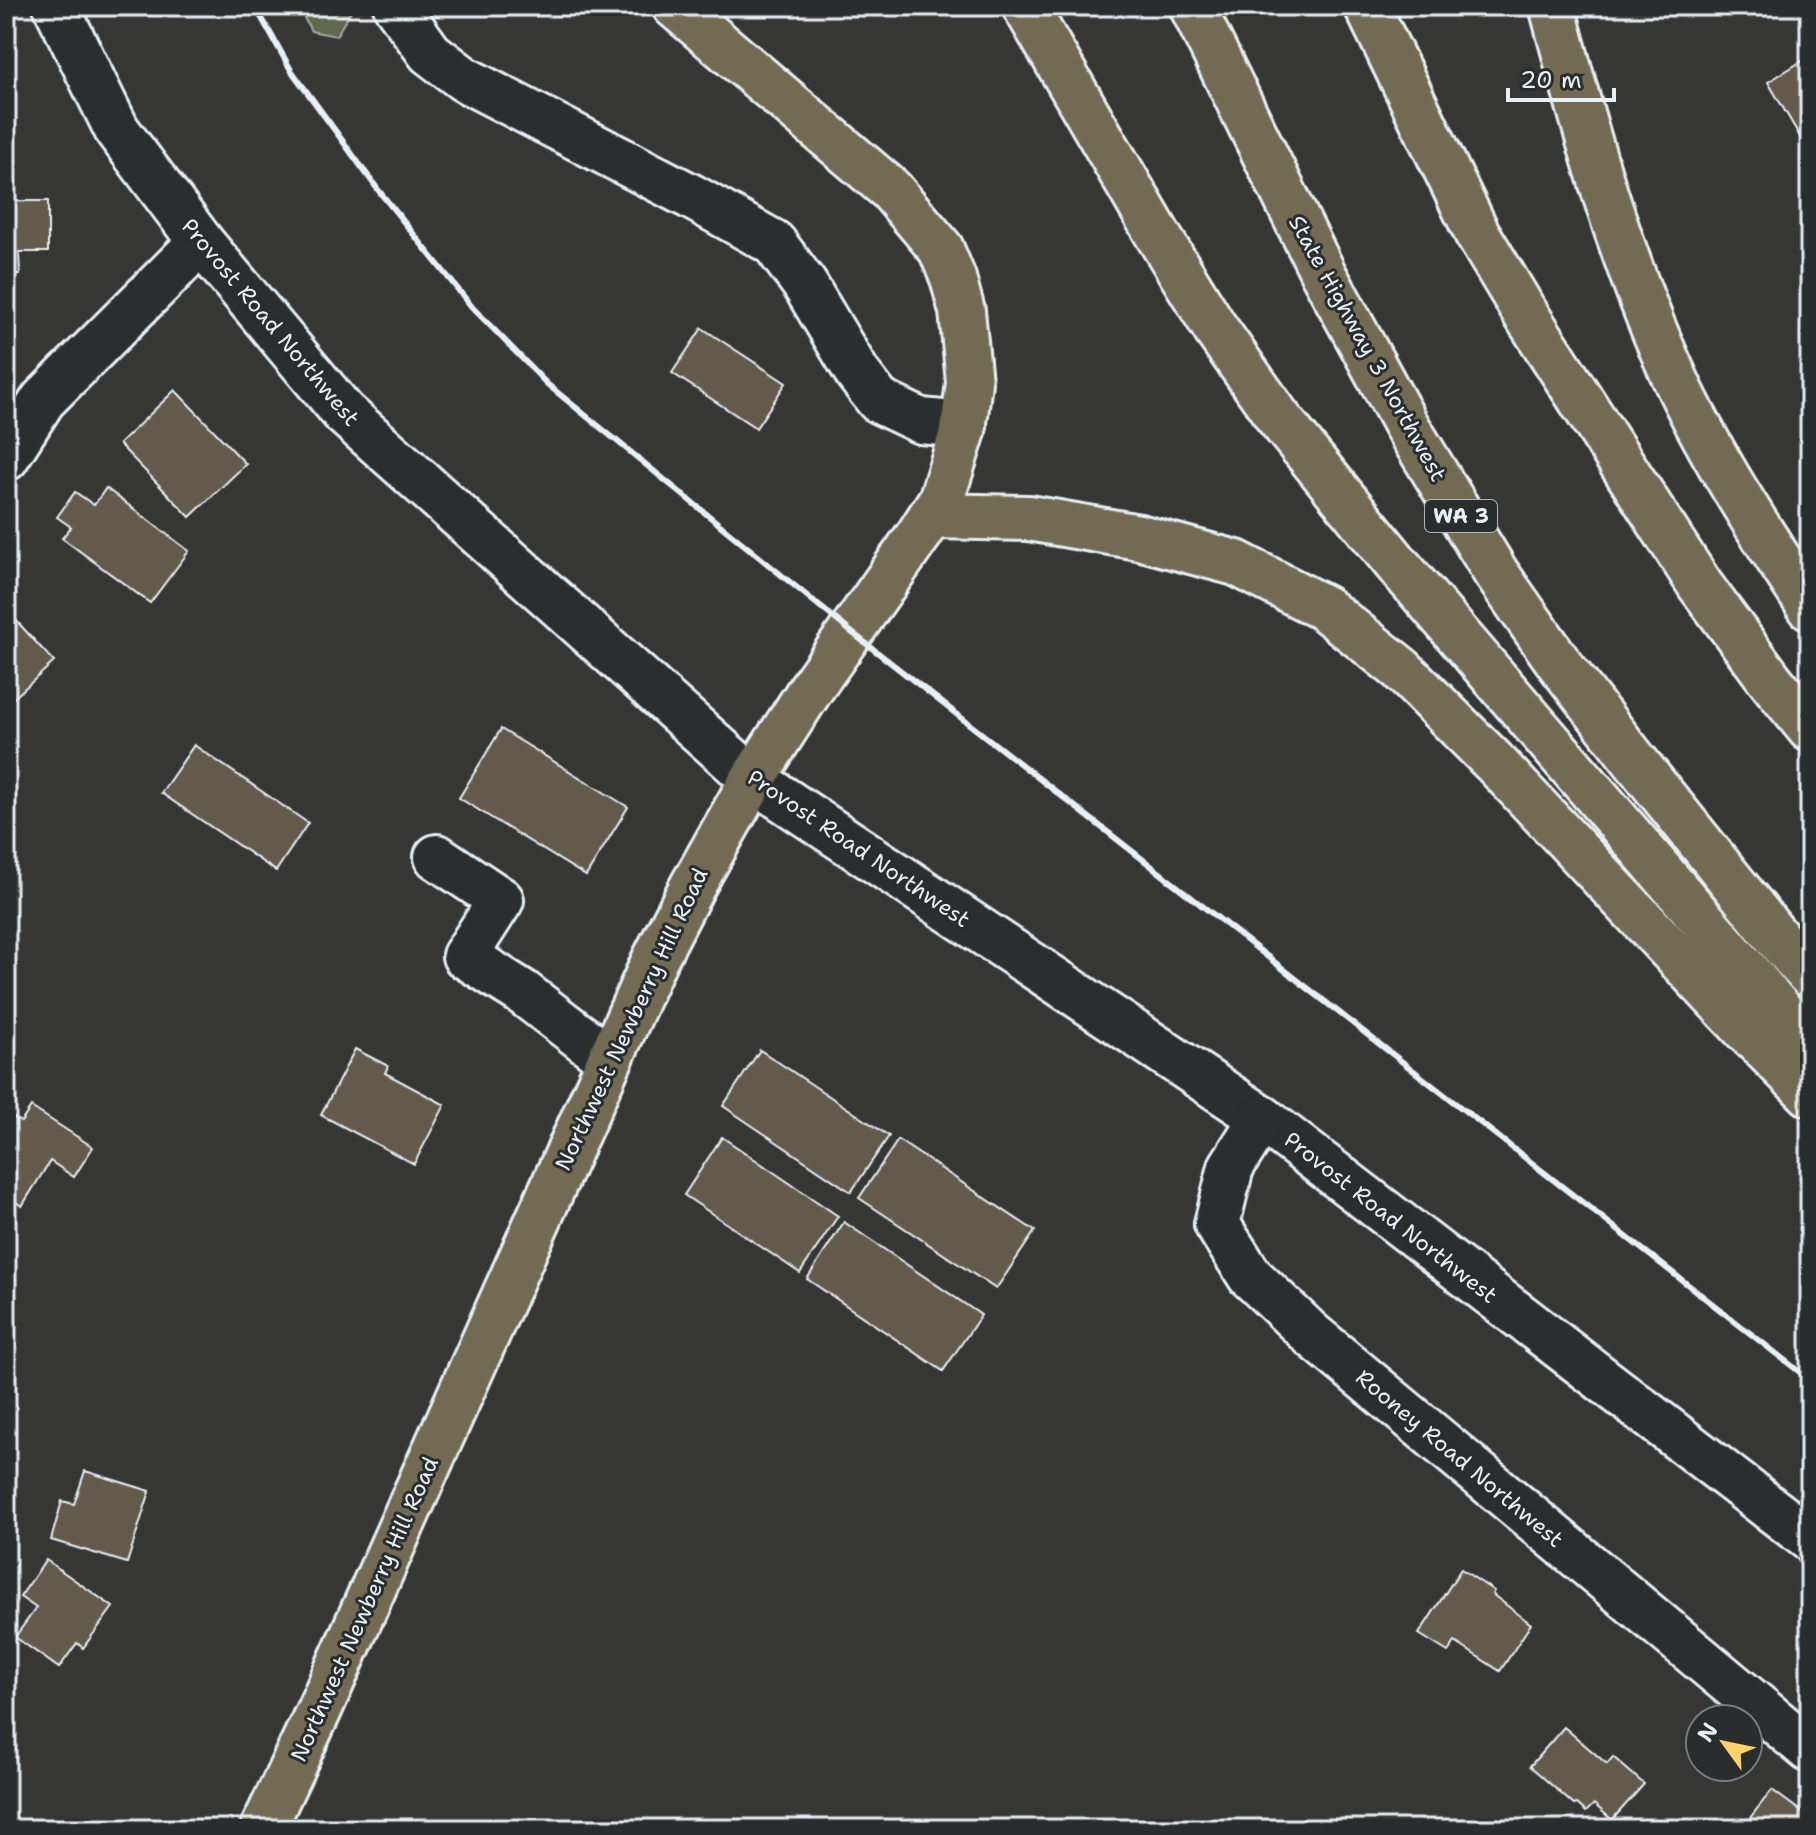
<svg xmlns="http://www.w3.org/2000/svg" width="1816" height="1835" font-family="'Shantell Sans',sans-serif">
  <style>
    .green { fill: #61674d; stroke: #a4aca2; stroke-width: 2 }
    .building { fill: #645a4c; stroke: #e8f1f8; stroke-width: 2 }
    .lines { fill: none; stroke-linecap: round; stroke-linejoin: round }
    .minor-casing { stroke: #e8f1f8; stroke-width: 50 }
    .major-casing { stroke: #e8f1f8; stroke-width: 50 }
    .highway-casing { stroke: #e8f1f8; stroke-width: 50 }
    .minor { stroke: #2a2d2e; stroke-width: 44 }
    .major { stroke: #726b52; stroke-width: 44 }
    .highway { stroke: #726b52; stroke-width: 44 }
    .rail { stroke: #e8f1f8; stroke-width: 6 }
    .labels { text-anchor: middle; stroke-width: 6; stroke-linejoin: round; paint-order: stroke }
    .shield { fill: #2a2d2e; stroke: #afb6bb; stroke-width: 2 }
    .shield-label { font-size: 20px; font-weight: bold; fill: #e8f1f8 }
    .street-label { font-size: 22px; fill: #e8f1f8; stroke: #2a2d2e }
  </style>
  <rect width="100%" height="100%" fill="#363634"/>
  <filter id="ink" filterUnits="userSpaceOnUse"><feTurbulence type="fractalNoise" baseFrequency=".0125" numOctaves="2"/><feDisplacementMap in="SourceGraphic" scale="16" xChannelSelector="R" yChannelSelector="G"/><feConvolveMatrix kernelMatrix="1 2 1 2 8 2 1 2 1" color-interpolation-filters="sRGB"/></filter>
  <g filter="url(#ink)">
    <path class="green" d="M298,6H354L336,36L311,31Z"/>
    <g class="building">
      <path d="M1792,6H1810V16Z"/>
      <path d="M1810,56V142L1805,145L1768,82Z"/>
      <path d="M6,201H48V252H19L20,275H6Z"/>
      <path d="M702,328L786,383L756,428L672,373Z"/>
      <path d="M175,390L246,464L190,517L119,444Z"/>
      <path d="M106,488L189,551L150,603L62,538L71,527L57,517L75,492L94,505Z"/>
      <path d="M13,617L54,662L6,705V623Z"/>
      <path d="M501,729L628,807L586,876L459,798Z"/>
      <path d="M194,745L308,823L276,871L161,793Z"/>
      <path d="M355,1049L388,1066L385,1073L445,1105L414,1164L321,1115Z"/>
      <path d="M760,1050L889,1136L851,1192L723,1106Z"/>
      <path d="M31,1107L93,1147L74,1177L50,1161L22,1206L6,1196V1113L21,1122Z"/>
      <path d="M722,1137L838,1216L800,1273L684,1195Z"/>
      <path d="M898,1140L1035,1231L996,1289L859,1198Z"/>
      <path d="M844,1222L981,1315L943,1371L807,1279Z"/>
      <path d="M85,1471L150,1491L127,1563L51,1540L62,1501L74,1504Z"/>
      <path d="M46,1560L113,1607L83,1648L77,1643L59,1668L15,1637L36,1608L20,1597Z"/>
      <path d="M1461,1569L1494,1591L1492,1594L1531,1624L1500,1671L1455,1642L1448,1652L1419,1634Z"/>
      <path d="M1564,1727L1607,1764L1613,1757L1644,1784L1612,1820L1594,1804L1586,1812L1577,1804L1574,1805L1530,1766Z"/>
      <path d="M1772,1790L1810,1818L1803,1829L1742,1828Z"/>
    </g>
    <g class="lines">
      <g class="minor-casing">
        <g id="minor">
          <path d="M56,6L117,130L201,242L344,413L753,779L1262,1118L1810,1539"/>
          <path d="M396,6L430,53L464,79L692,197L774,243L805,285L858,374L879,401L921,421L964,425"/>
          <path d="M6,458L43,400L201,242"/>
          <path d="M437,857L501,900L465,956L522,992L609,1059"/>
          <path d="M1262,1118L1231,1167L1217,1224L1250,1276L1311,1334L1810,1750"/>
        </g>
      </g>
      <g class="major-casing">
        <path id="major" d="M263,1829L319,1710L654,961L692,887L753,779L810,690L920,533L941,500L963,431L969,382L962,311L953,278L941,249L891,190L675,6"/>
      </g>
      <g class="highway-casing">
        <g id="highway">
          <path d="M1025,6L1159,237L1215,328L1277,416L1396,563L1810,1045"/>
          <path d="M1192,6L1323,273L1406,425L1496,573L1559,663L1631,756L1782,944L1810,975"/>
          <path d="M1367,6L1477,233L1525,313L1700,585L1771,681L1810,729"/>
          <path d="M1552,6C1586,135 1622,265 1679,387C1716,464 1763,536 1810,607"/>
          <path d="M931,516L1029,518L1139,537L1236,563L1324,608L1401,669L1494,762L1745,1029L1810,1094"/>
        </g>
      </g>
      <use href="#minor" class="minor"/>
      <use href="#major" class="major"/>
      <use href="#highway" class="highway"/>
      <path class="rail" d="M255,6L291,70L379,191L472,307L547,384L850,631L1810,1380"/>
    </g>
  </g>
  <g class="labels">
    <rect class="shield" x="1425" y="500" width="72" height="32" rx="6"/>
    <g class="shield-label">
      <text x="1461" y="523">WA 3</text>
    </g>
    <g class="street-label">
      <text transform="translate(271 322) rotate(50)" y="8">Provost Road Northwest</text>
      <text transform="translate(1368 348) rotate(61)" y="8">State Highway 3 Northwest</text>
      <text transform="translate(859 848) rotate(34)" y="8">Provost Road Northwest</text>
      <text transform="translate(631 1019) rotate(-65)" y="8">Northwest Newberry Hill Road</text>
      <text transform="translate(1391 1217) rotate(38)" y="8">Provost Road Northwest</text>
      <text transform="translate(1460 1458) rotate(40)" y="8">Rooney Road Northwest</text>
      <text transform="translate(364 1609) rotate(-66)" y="8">Northwest Newberry Hill Road</text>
    </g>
  </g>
  <rect width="1816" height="1835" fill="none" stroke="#2a2d2e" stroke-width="32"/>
  <rect x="16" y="16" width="1784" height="1803" fill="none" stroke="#e8f1f8" stroke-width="3" filter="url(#ink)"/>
  <g transform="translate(1724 1743) rotate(303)"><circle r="38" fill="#2a2d2e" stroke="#767b7f" stroke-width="2"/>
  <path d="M0-6L14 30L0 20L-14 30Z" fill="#ffd166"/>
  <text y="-12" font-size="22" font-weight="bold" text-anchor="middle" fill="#e8f1f8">N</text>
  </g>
  <path d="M1508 88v12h106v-12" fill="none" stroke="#e8f1f8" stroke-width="4"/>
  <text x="1520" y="88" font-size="24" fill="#e8f1f8" stroke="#2a2d2e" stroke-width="6" paint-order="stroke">20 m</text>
</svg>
